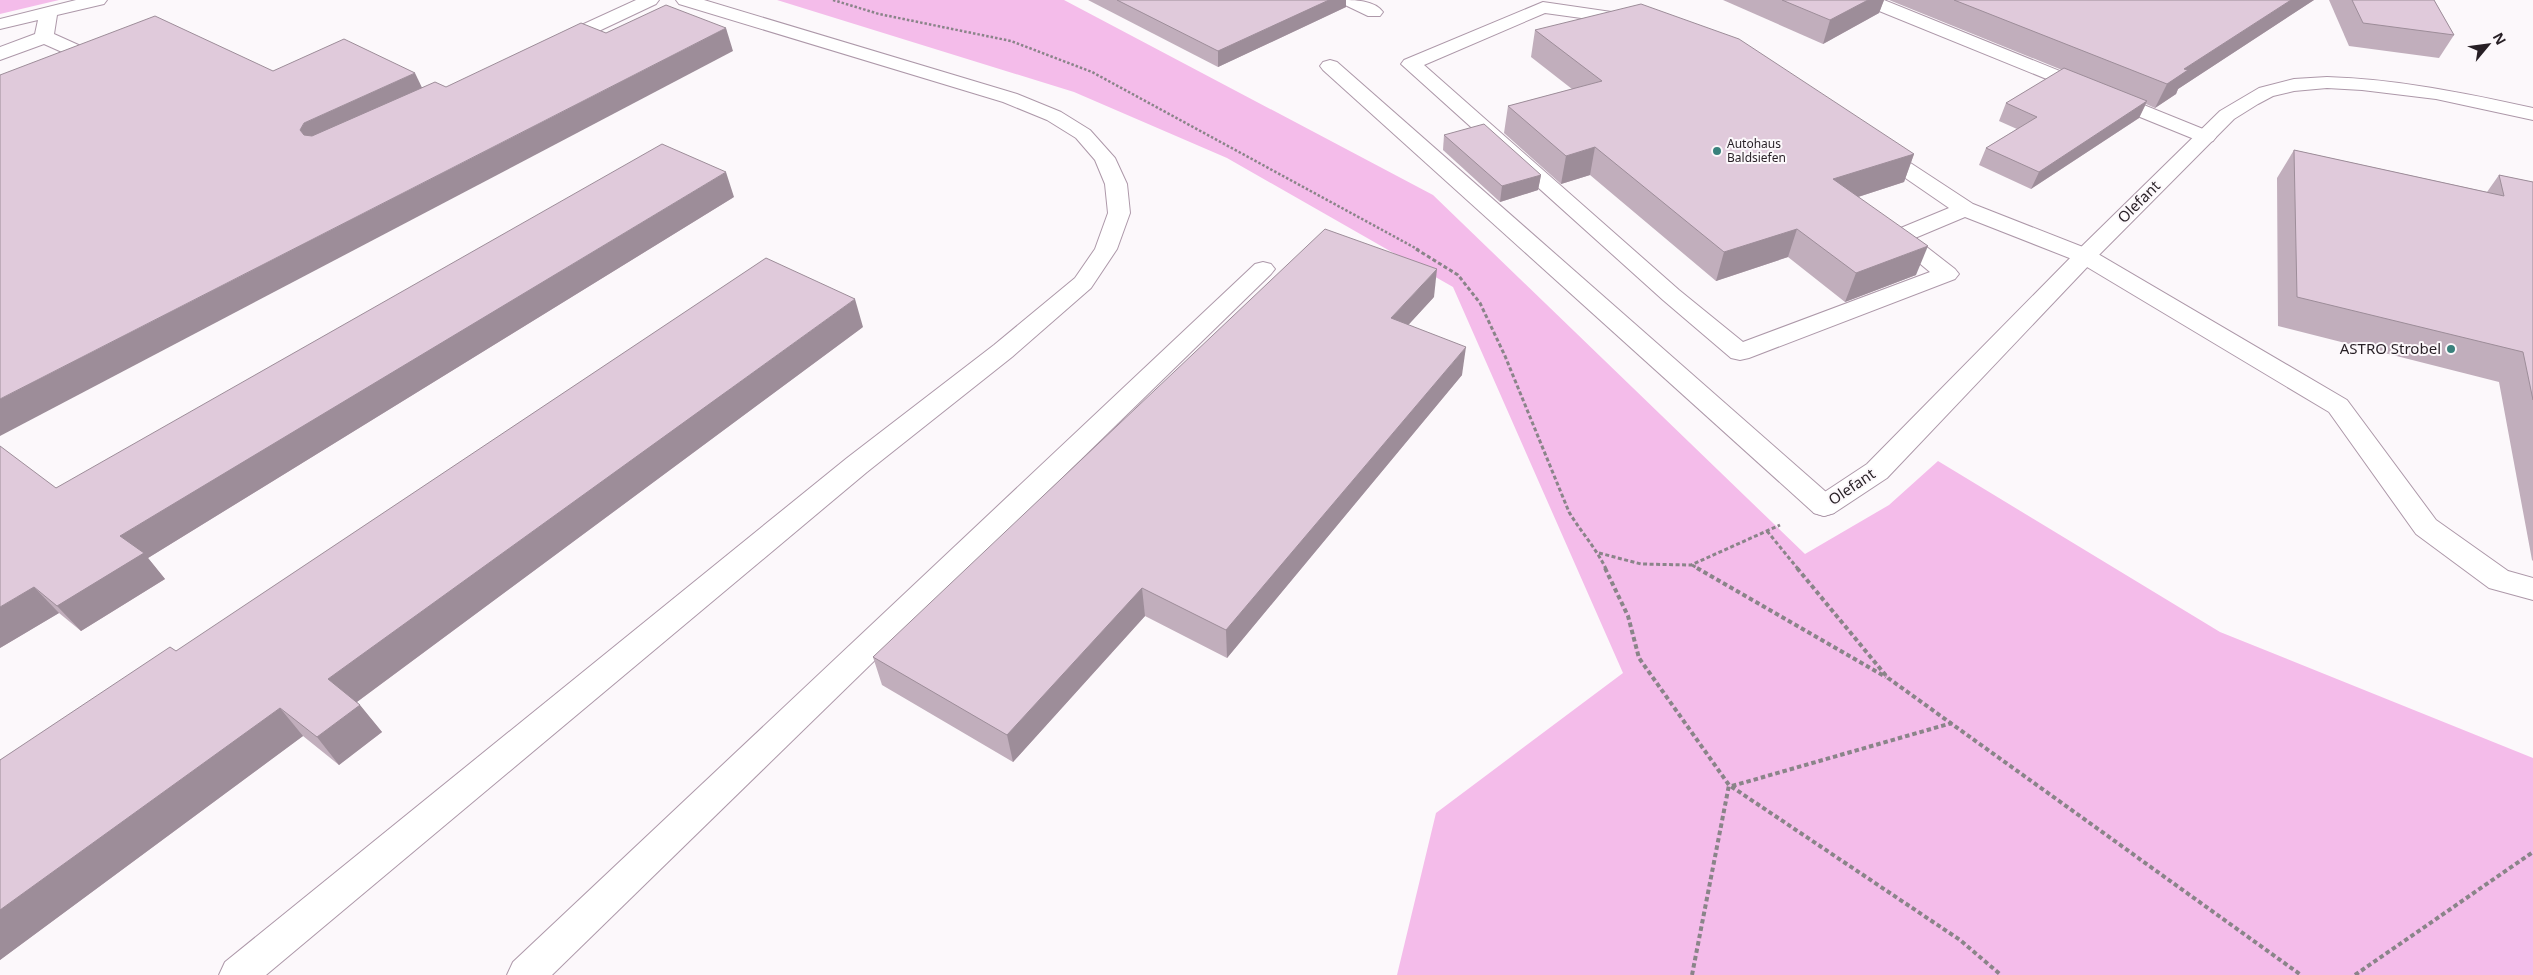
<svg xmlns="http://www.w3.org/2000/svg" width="2533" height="975" font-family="'Noto Sans',sans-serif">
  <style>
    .green { fill: #f4bcea }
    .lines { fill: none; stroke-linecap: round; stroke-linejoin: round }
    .lane-casing { stroke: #ad98a9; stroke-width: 2 }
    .street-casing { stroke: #ad98a9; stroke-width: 2 }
    .path-far2 { stroke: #8a8489; stroke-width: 2.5; stroke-dasharray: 2.5 2; stroke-linecap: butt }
    .path-far1 { stroke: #8a8489; stroke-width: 3; stroke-dasharray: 4 2.5; stroke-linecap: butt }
    .path { stroke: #8a8489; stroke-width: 4; stroke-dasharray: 4.5 3; stroke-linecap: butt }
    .lane { fill: #fff; fill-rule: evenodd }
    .street { fill: #fff; fill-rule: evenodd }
    .wall { fill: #c1aebc }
    .shaded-wall { fill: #9d8d99 }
    .building { fill: #e0cadb; stroke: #9d8d99 }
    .poi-dot { fill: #39817c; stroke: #fcf8fb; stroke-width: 2 }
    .labels { text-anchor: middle; stroke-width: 4; stroke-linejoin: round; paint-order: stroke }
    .far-poi-label { font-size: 12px; fill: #271f25; stroke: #fcf8fb; text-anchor: start }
    .street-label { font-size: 15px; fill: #271f25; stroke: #fcf8fb }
    .poi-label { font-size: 15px; fill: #271f25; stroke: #fcf8fb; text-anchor: end }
  </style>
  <rect width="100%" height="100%" fill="#fcf8fb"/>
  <g class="green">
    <path d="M0,0H59L0,14Z"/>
    <path d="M777,0H1064L1433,195L1805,554L1889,505L1938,461L2220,632L2533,758V975H1397L1436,813L1623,673L1453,287L1227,158L1074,92Z"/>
  </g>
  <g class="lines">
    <g class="lane-casing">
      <g id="lane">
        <path d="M76,0H107L104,4L57,15L54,34L94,52L96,56L94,60H80L44,44L0,60V47L35,34L38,20L0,29V19Z"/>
        <path d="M636,0H659L656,4L565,47H551L549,43L551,39Z"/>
        <path d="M676,0H704L1017,94L1061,112L1090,130L1115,158L1127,184L1130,213L1117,249L1091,288L1012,357L867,472L266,975H219L225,962L847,458L994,345L1075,278L1095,249L1108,213L1105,184L1095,160L1076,138L1047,120L1003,102L679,4Z"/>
        <path d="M1340,0C1355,0 1374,0 1383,12L1380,16H1368L1343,4Z"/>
        <path d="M1859,0H1884L2213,133L2216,137L2213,141L2206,143L2199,141L1862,4Z"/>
        <path d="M1543,2L1632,15L1638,16L1641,20L1638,24L1632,25L1545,13L1424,65L1679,290L1743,342L1930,272L1888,237L1891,232L1949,208L1869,153L1866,149L1869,145L1876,143L1883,145L1973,204L2093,251L2347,400L2436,520L2508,571L2533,578V600L2489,588L2416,534L2329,412L2077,261L1965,217L1915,238L1955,269L1959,274L1955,279L1749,358L1740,360L1731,358L1663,300L1401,64L1404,60Z"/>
        <path d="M1330,60L1337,62L1834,499L1838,506L1834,513L1824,516L1814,513L1323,70L1320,66L1323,62Z"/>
        <path d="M1263,262L1271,264L1275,269L1271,274L552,975H507L513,962L1255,264Z"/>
      </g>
    </g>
    <g class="street-casing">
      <path id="street" d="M2327,77C2397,79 2465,93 2533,108V120L2436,99L2362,90L2327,88L2294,91L2273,96L2258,104L2234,119L2093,261L1887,478L1834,513L1824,516L1814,513L1810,506L1814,499L1867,464L2077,251L2220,111L2259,88L2294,79Z"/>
    </g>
    <path class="path-far2" d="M833,0L879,14L1011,41L1092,72L1419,250"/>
    <g class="path-far1">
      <path d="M1416,249L1458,275L1480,303L1505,356L1569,512C1581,532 1596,548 1606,569"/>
      <path d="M1767,531L1798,569"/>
      <path d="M1599,553L1641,564L1691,565L1780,525"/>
      <path d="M1692,565L1699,569"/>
    </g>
    <g class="path">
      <path d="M1605,568L1628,616L1639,658L1729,785L1960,940L2001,975"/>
      <path d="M1697,568L1886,677"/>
      <path d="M1797,568L1888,678L2301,975"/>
      <path d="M1732,786L1952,723"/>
      <path d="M1692,975L1729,785"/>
      <path d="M2355,975L2533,852"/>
    </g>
    <use href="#lane" class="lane"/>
    <use href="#street" class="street"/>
  </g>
  <g class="wall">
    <path d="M1088,0H1346V7L1218,67Z"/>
    <path d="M1723,0H1884L1879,13L1823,44Z"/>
    <path d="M1889,0H2314L2178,89L2176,94L2155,108L2146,104L2139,118L2031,189L1979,165L1986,148L2017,129L1999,121L2006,103L2062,70Z"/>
    <path d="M2329,0H2434L2454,35L2439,58L2349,46Z"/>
    <path d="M1535,30L1914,154L1904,182L1858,197L1916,275L1845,302L1788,257L1716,281L1590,175L1561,184L1504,133L1508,106L1572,89L1531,57Z"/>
    <path d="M1444,135L1541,175L1538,190L1500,202L1443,150Z"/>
    <path d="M2294,150L2487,192L2499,175L2533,182V561L2532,560L2499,382L2278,326L2277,178Z"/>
    <path d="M734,197L148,558L165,579L81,631L59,613L0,648L56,488Z"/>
    <path d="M1434,297L1408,325L1462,375L1227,658L1145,616L1013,762L882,685L873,657Z"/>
    <path d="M863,327L357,702L382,732L339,765L303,736L0,960V760L176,651Z"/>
  </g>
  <g class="shaded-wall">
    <path d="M1329,0H1346V7L1218,67V51Z"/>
    <path d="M1868,0H1884L1879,13L1823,44L1830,20Z"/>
    <path d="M2291,0H2314L2178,89L2176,94L2155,108L2167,84L2184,69Z"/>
    <path d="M726,28L733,51L0,436V399Z"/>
    <path d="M415,73L426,96L314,154L300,130L304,123Z"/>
    <path d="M2147,101L2139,118L2031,189L2039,172Z"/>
    <path d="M1595,147L1590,175L1561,184L1566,156Z"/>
    <path d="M1914,154L1904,182L1824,208L1833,179Z"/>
    <path d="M726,172L734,197L148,558L165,579L81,631L57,606L120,536Z"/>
    <path d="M1541,175L1538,190L1500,202L1502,186Z"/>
    <path d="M1797,229L1788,257L1716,281L1724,252Z"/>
    <path d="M1928,246L1916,275L1845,302L1856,273Z"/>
    <path d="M1437,269L1434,297L1389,346L1391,318Z"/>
    <path d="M855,299L863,327L350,707L328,679Z"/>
    <path d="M1466,347L1462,375L1227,658L1226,630Z"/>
    <path d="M34,587L59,613L0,648V607Z"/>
    <path d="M1142,588L1145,616L1013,762L1007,735Z"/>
    <path d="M360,705L382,732L339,765L317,737Z"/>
    <path d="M280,708L303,736L0,960V910Z"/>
  </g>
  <g class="building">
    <path d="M1117,0H1329L1218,51Z"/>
    <path d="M1782,0H1868L1830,20Z"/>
    <path d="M1954,0H2291L2184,69L2188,70L2167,84Z"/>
    <path d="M2352,0H2434L2454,35L2363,23Z"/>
    <path d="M1641,4L1739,39L1914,154L1833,179L1928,246L1856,273L1797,229L1724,252L1595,147L1566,156L1508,106L1602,81L1535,30Z"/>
    <path d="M666,5L726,28L0,399V75L155,16L273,71L344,39L415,73L304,123L300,130L304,135L312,136L435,82L446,87L581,23L606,33Z"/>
    <path d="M2064,68L2147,101L2039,172L1986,148L2037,117L2006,103Z"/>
    <path d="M1484,124L1541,175L1502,186L1444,135Z"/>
    <path d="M662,144L726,172L120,536L144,553L57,606L34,587L0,607V446L56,488Z"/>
    <path d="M2294,150L2504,196L2499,175L2533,182V400L2523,352L2297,297Z"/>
    <path d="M1325,229L1437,269L1391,318L1466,347L1226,630L1142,588L1007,735L873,657Z"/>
    <path d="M766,258L855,299L328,679L360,705L317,737L280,708L0,910V760L170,647L176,651Z"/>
  </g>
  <g class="poi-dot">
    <circle cx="1717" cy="151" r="5"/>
    <circle cx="2451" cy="349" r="5"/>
  </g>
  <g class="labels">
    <g class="far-poi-label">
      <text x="1727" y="148">Autohaus<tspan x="1727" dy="14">Baldsiefen</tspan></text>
    </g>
    <g class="street-label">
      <text transform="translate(2139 202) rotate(-45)" y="5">Olefant</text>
      <text transform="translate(1852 487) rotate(-34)" y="5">Olefant</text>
    </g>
    <g class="poi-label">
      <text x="2441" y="354">ASTRO Strobel</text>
    </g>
  </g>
  <g transform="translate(2488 45) rotate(61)" stroke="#fcf8fb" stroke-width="4" paint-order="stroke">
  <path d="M0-4L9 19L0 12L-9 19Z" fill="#271f25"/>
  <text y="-8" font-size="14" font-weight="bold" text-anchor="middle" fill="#271f25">N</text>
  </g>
</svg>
